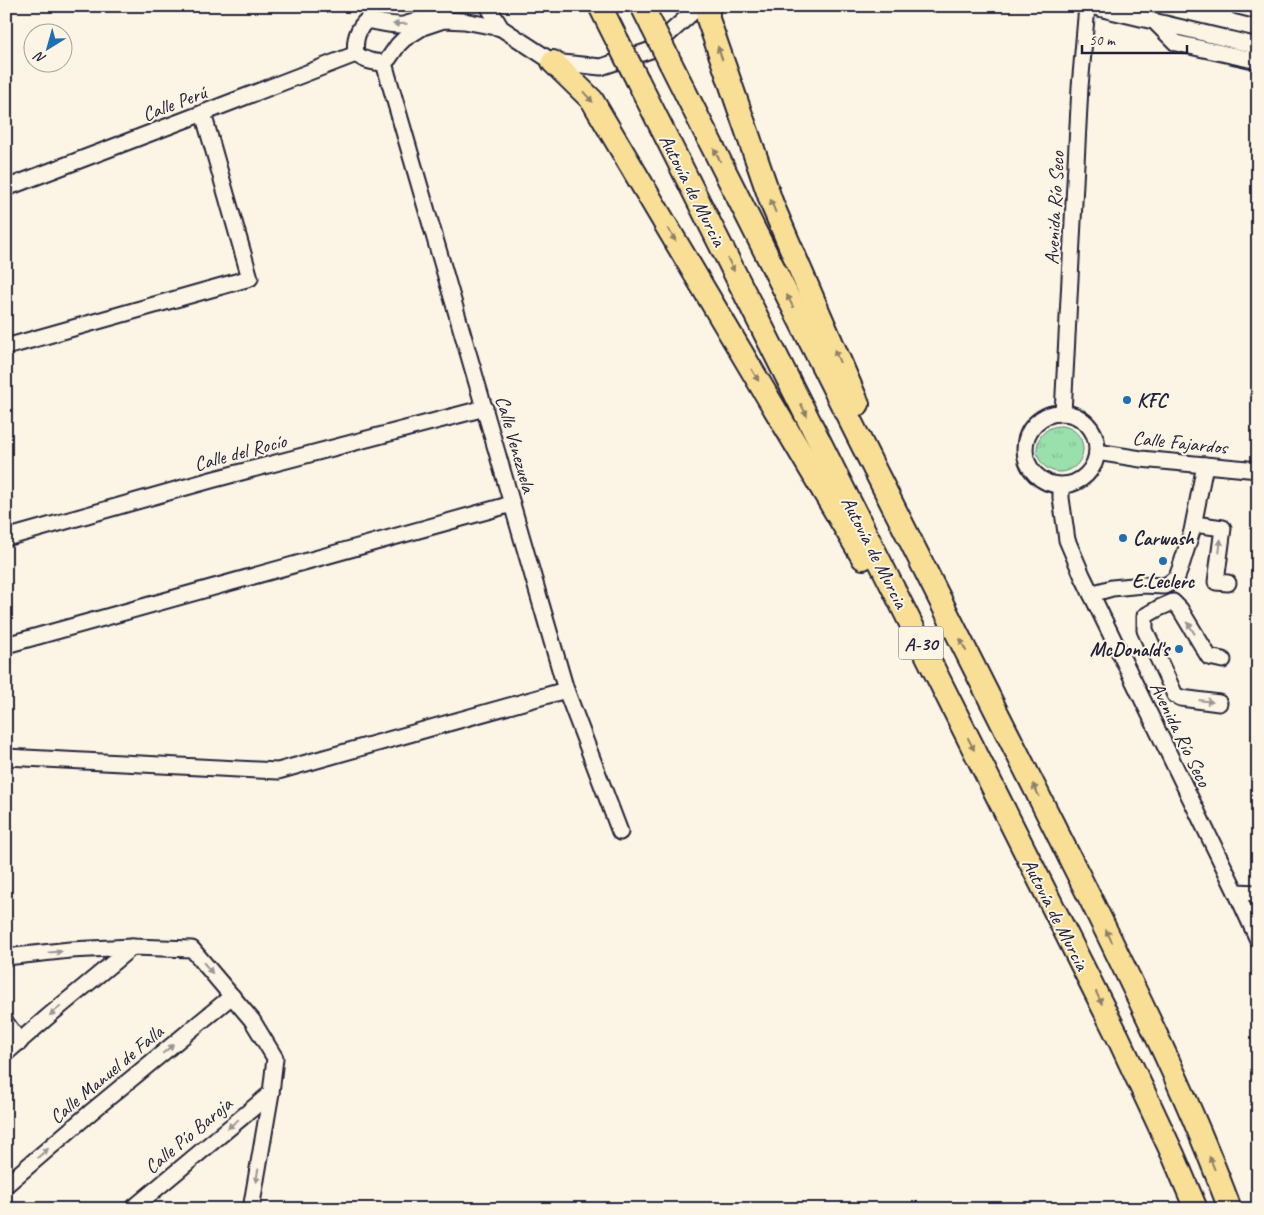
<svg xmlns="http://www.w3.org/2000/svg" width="1264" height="1215" font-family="Caveat,sans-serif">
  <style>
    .grass { fill: url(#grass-tufts); stroke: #5e8174 }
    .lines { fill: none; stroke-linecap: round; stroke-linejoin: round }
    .minor-casing { stroke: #22223b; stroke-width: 19 }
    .highway-casing { stroke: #22223b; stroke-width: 26 }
    .minor { stroke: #fcf5e5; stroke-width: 15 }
    .highway { stroke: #f9df96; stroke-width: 22 }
    .highway-bridge-casing { stroke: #22223b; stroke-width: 26; stroke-linecap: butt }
    .highway-bridge { stroke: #f9df96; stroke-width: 22 }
    .oneway { fill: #9a9698 }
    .oneway2 { fill: #8e8068 }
    .poi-dot { fill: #1f6fb2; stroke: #fcf5e5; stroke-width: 2 }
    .labels { text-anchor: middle; stroke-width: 4; stroke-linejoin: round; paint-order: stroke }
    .shield { fill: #fcf5e5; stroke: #63616e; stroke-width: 1 }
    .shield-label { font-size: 19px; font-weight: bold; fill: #22223b }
    .street-label { font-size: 20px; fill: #22223b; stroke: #fcf5e5 }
    .poi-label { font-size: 20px; font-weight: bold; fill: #22223b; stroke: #fcf5e5; text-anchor: start }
  </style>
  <defs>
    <pattern id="grass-tufts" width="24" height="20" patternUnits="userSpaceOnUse" patternTransform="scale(1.25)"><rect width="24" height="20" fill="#9ae0ad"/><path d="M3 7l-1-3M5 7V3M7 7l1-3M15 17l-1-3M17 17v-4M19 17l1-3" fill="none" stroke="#84c096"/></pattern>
  </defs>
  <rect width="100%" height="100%" fill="#fcf5e5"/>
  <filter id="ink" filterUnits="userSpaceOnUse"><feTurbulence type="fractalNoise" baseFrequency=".02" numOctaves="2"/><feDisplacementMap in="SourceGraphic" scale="10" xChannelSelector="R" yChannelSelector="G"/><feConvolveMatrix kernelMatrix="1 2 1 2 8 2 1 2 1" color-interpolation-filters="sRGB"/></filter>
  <g filter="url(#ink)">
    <circle class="grass" cx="1060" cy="449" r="23"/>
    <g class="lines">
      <g class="minor-casing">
        <g id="minor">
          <path d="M444,6C432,14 418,22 403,25C392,26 378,22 367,20C357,29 354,40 356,54C365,61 373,62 384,63L389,58L398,45L404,39L423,27L444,20L464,21L501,28"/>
          <path d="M488,6L501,28L553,62L601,67L651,50L696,9L697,6"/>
          <path d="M1090,6L1258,46"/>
          <path d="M1238,6L1258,11"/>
          <path d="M1157,24L1176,43L1258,61"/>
          <path d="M384,63L566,690L620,832"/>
          <path d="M6,188L203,113L356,54"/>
          <path d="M6,347L250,278L203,113"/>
          <circle cx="1061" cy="449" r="36"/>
          <path d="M1063,413L1080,87L1087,6"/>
          <path d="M1097,452L1141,459L1258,470"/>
          <path d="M1061,486V498L1067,540L1082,575L1236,892L1258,940"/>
          <path d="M1194,524L1223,528L1216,582L1228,583"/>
          <path d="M6,538L211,480L485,408"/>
          <path d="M1091,594L1112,588L1143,585L1164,586L1170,583L1177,577L1180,569L1192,531L1205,465"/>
          <path d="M6,645L512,504"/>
          <path d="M1219,703L1181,698L1175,695L1145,630V616L1159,608L1173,602L1180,609L1209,657L1223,660"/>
          <path d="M6,757L278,771L566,690"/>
          <path d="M1236,892L1258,893"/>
          <path d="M6,957L70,950L132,947L192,949L252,1020L275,1058L271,1093L251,1209"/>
          <path d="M6,1023L20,1042"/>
          <path d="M6,1053L51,1014L132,947"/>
          <path d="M6,1185L91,1112L232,996"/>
          <path d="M132,1209L271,1093"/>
        </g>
      </g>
      <g class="highway-casing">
        <g id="highway">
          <path d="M600,6L617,40"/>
          <path d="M642,6L652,26"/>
          <path d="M708,6V19L772,204L858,404"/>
          <path d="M553,62L592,100L863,558"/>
          <path d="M671,64L1093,904C1142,1004 1191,1104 1230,1209"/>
          <path d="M638,81L873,548L1118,1037L1174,1157L1196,1209"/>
        </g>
      </g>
      <use href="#minor" class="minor"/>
      <use href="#highway" class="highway"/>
      <g class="highway-bridge-casing">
        <g id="highway-bridge">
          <path d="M652,26L671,64"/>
          <path d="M617,40L638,81"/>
        </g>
      </g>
      <use href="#highway-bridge" class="highway-bridge"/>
    </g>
    <defs><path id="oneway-solid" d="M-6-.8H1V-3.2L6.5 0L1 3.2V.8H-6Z" transform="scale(1.25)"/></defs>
    <g class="oneway">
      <use href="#oneway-solid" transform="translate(400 24) rotate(178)"/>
      <use href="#oneway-solid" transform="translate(1220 546) rotate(-84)"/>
      <use href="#oneway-solid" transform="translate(1191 628) rotate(-122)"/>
      <use href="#oneway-solid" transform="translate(1206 701) rotate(8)"/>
      <use href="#oneway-solid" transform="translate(55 952) rotate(-6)"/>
      <use href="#oneway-solid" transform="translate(208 968) rotate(50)"/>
      <use href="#oneway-solid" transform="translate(55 1011) rotate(140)"/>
      <use href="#oneway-solid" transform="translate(168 1049) rotate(-40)"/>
      <use href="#oneway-solid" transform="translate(233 1124) rotate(140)"/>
      <use href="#oneway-solid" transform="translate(43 1153) rotate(-41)"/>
      <use href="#oneway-solid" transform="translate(257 1176) rotate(100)"/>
    </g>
    <g class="oneway2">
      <use href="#oneway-solid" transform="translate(720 53) rotate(-109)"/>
      <use href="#oneway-solid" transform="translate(588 97) rotate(48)"/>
      <use href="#oneway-solid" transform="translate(717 155) rotate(-117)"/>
      <use href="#oneway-solid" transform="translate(773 206) rotate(-112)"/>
      <use href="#oneway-solid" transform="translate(672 235) rotate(59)"/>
      <use href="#oneway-solid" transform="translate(731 265) rotate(63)"/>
      <use href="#oneway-solid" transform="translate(790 301) rotate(-117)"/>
      <use href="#oneway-solid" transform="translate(837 356) rotate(-113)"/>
      <use href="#oneway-solid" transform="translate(755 375) rotate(59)"/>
      <use href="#oneway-solid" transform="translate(804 410) rotate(63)"/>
      <use href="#oneway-solid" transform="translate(963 645) rotate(-117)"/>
      <use href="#oneway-solid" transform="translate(971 744) rotate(63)"/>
      <use href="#oneway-solid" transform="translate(1036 790) rotate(-117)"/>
      <use href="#oneway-solid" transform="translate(1109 936) rotate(-116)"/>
      <use href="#oneway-solid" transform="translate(1099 998) rotate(64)"/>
      <use href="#oneway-solid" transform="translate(1212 1163) rotate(-112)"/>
    </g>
  </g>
  <g class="poi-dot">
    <circle cx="1127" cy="400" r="5"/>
    <circle cx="1123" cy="538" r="5"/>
    <circle cx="1163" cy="561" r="5"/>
    <circle cx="1179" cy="649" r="5"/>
  </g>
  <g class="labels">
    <rect class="shield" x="898.5" y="626.5" width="45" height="33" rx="4"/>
    <g class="shield-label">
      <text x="921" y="650">A-30</text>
    </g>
    <g class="street-label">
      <text transform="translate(174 103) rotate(-21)" y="7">Calle Perú</text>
      <text transform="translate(693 190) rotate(63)" y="7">Autovía de Murcia</text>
      <text transform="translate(1054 208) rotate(-87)" y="7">Avenida Río Seco</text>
      <text transform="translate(1180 442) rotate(6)" y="7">Calle Fajardos</text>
      <text transform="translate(516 444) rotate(74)" y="7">Calle Venezuela</text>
      <text transform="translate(240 452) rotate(-15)" y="7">Calle del Rocío</text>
      <text transform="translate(875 552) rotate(63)" y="7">Autovía de Murcia</text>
      <text transform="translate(1181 734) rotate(64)" y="7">Avenida Río Seco</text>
      <text transform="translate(1056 914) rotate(63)" y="7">Autovía de Murcia</text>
      <text transform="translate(106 1074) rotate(-40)" y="7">Calle Manuel de Falla</text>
      <text transform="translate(188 1135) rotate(-40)" y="7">Calle Pío Baroja</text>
    </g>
    <g class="poi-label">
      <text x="1137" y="407">KFC</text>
      <text x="1133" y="545">Carwash</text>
      <text x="1163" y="588" text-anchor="middle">E.Leclerc</text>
      <text x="1169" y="656" text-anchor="end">McDonald's</text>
    </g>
  </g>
  <rect width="1264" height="1215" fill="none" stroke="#fcf5e5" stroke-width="25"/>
  <rect x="12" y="12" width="1239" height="1190" fill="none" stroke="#22223b" stroke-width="2" filter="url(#ink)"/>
  <g transform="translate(48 48) rotate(217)"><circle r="24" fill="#fcf5e5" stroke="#a5a1a1"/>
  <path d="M0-4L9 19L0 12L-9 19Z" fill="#1f6fb2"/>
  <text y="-8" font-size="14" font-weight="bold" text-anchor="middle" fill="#22223b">N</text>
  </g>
  <path d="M1082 45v8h105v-8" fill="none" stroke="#22223b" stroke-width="2.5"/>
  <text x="1089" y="45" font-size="15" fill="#22223b" stroke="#fcf5e5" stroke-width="4" paint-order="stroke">50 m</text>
</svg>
